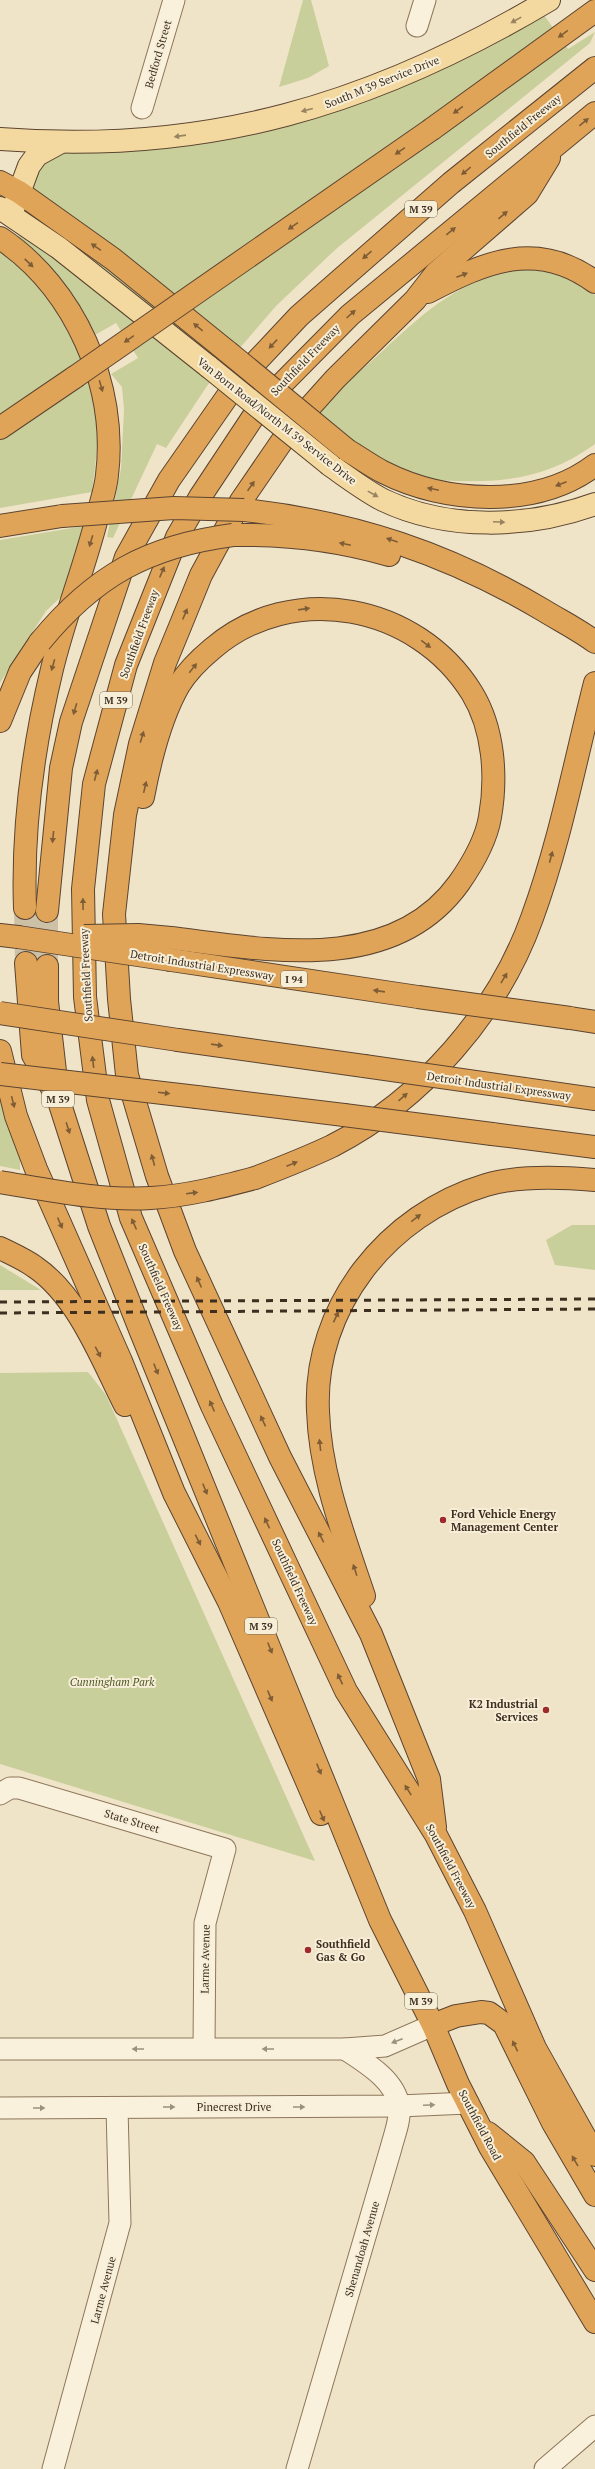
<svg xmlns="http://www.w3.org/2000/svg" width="595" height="2469" font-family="'PT Serif',serif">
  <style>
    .green { fill: #c9cf9b }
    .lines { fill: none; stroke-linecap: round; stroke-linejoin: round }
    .highway-tunnel { stroke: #ccc0a6; stroke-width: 22; stroke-dasharray: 22 11; stroke-linecap: butt }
    .minor-casing { stroke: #8d765c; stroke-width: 23 }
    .major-casing { stroke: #5b4430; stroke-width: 24 }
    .highway-casing { stroke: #5b4430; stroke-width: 24 }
    .minor { stroke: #faf1dc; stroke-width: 21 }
    .major { stroke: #f3d9a0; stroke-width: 22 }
    .highway { stroke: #e0a458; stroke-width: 22 }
    .rail { stroke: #3d2e20; stroke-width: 3; stroke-dasharray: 7 7; stroke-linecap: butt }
    .major-bridge-casing { stroke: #5b4430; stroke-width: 24; stroke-linecap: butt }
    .highway-bridge-casing { stroke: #5b4430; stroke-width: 24; stroke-linecap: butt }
    .major-bridge { stroke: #f3d9a0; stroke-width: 22 }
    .highway-bridge { stroke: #e0a458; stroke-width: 22 }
    .oneway { fill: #988460 }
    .oneway2 { fill: #7e5d36 }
    .oneway3 { fill: #9c907e }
    .poi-dot { fill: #9e2a2b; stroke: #f7eed8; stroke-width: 1.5 }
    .labels { text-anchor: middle; stroke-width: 4; stroke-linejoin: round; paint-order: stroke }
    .shield { fill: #f7eed8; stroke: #756857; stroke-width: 1 }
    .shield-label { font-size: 10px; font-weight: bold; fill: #3d2e20 }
    .street-label { font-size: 11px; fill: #3d2e20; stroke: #f7eed8 }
    .poi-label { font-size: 11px; font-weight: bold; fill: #3d2e20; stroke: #f7eed8; text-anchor: start }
    .park-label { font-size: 11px; font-style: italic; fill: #4d5a26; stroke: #f7eed8 }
  </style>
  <rect width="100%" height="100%" fill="#f0e4c8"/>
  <g class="green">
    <path d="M303,0H311L329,66L308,78L279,87Z"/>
    <path d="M544,15L568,49L595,32L590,43L336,249L276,306L207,386L166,448L157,444L113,538L107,537L121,469L124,410L122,387L111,374L138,358L116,323L95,335L75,299L16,240L39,200L30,189L41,165L63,153L343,108L398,89L469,57Z"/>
    <path d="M0,252C10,261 21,269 31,278C59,304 81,348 93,386C102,416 96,461 92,492L0,508Z"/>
    <path d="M520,269L559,273L595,295V444C551,476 509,483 455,481C440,480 424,480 410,474C373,458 350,439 320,414C328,404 337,391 347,382C357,373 368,365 377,356C421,315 458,279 520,269Z"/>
    <path d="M84,526L63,595L46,611L0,683V540Z"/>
    <path d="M0,1098L20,1154V1170L0,1166Z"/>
    <path d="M572,1225H595V1270L555,1265L546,1240Z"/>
    <path d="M0,1265L41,1290H0Z"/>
    <path d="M88,1372L106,1395L315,1861L0,1764V1373Z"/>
  </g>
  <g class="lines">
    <g class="highway-tunnel">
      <path d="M25,908L26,963"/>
      <path d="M47,911V966"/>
    </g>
    <g class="minor-casing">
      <g id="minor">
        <path d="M417,26L425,0"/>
        <path d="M142,108L174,0"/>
        <path d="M0,1794L10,1788H19L225,1849L205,1923L204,2048"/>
        <path d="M0,2049H345L385,2046L433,2025"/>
        <path d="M0,2108L399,2106L468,2103"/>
        <path d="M53,2469L120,2223L117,2108"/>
        <path d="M297,2469L391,2148C394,2136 401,2119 399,2106C395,2079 364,2062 345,2049"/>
        <path d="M545,2469L595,2426"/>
      </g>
    </g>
    <g class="major-casing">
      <g id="major">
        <path d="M0,139C207,155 373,105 549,0"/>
        <path d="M0,208L59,248L209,367"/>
        <path d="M13,209L29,166L37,155L59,143"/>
        <path d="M330,465C347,477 364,490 383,500C448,531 529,528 595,504"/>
      </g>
    </g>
    <g class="highway-casing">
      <g id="highway">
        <path d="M595,113L350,315L261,405L200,497L177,537L126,665L94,784L83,889L85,997L98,1100L131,1218L212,1406L346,1691L436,1835L475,1911L535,2048L595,2155"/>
        <path d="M432,129L595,11"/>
        <path d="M0,182L19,192L113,259L228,352"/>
        <path d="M0,238C75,288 118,386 107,475C106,487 102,499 99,510C86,564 65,615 52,669C33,748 22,826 25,908"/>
        <path d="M428,292C485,262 537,239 595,282"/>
        <path d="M0,428L75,377"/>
        <path d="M347,450C359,457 371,466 383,472C446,504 537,509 595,465"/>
        <path d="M244,510C354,522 449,554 543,610C561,621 579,630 595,642"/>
        <path d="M0,526L62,516"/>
        <path d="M233,535C286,534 338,540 389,555"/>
        <path d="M0,721L20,672L40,642"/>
        <path d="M143,797C150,760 160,718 179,685C187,672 200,659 212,649C292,580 417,604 472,693C494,729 497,777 490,817C486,841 473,863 459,883C393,975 268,950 171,938"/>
        <path d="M47,911L61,768L71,722L126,557L169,480L238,381L299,316L451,183L595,68"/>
        <path d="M0,935L18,937"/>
        <path d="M171,960L418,997"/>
        <path d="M26,963L33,1055L52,1088"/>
        <path d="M47,966V1001L58,1098L99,1226L141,1332L380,1920L433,2025L458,2084L490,2147L595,2322"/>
        <path d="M570,1018L595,1022"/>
        <path d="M178,1040L364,1066"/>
        <path d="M0,1051L16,1116L36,1169L121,1361L174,1493L229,1602L321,1814"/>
        <path d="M524,1089L595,1099"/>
        <path d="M197,1097L344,1115"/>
        <path d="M492,1134L595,1147"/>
        <path d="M255,1178C281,1168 307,1158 332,1146C422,1100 498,1013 532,918C560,842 575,761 595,683"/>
        <path d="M0,1248C12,1254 24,1259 35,1267C78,1296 102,1360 125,1405"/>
        <path d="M364,1596C344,1536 320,1475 318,1411C313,1307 388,1214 486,1185C519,1175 561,1177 595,1180"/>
        <path d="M435,1827L429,1779L371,1634L280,1457L185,1251L157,1176L127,1075L119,999L114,914L125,815L140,744L165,663L179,629L201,575L241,501L291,428L335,379L415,300L436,273L527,194L549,158"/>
        <path d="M433,2025L456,2016L481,2012L489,2013L504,2024L553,2123L595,2195"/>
        <path d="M488,2133L524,2162L595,2270"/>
      </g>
    </g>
    <use href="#minor" class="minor"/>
    <use href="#major" class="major"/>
    <use href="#highway" class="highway"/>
    <g class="rail">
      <path d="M0,1302L595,1299"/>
      <path d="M0,1313L595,1309"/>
    </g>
    <g class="major-bridge-casing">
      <path id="major-bridge" d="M209,367L330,465"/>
    </g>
    <g class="highway-bridge-casing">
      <g id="highway-bridge">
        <path d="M228,352L347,450"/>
        <path d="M75,377L432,129"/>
        <path d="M62,516L174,508L244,510"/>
        <path d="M40,642C94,576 148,546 233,535"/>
        <path d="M84,936L138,935L171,938"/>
        <path d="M18,937L171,960"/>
        <path d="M418,997L570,1018"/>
        <path d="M0,1013L178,1040"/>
        <path d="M364,1066L524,1089"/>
        <path d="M0,1074L197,1097"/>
        <path d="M344,1115L492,1134"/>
        <path d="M0,1182C49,1190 101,1201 151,1198C187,1196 221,1187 255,1178"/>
      </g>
    </g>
    <use href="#major-bridge" class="major-bridge"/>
    <use href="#highway-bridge" class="highway-bridge"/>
  </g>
  <defs><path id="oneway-solid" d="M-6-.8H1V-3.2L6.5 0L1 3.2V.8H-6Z"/></defs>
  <g class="oneway">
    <use href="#oneway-solid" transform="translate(516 20) rotate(151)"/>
    <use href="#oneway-solid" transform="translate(307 110) rotate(165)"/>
    <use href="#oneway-solid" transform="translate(180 136) rotate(172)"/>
    <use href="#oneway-solid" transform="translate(373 494) rotate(29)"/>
    <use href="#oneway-solid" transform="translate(499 522) rotate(2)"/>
  </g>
  <g class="oneway2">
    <use href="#oneway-solid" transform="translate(563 34) rotate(144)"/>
    <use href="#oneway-solid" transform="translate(458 110) rotate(144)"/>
    <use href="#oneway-solid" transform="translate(584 122) rotate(-39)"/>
    <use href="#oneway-solid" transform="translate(400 151) rotate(145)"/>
    <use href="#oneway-solid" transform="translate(466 171) rotate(141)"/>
    <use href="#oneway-solid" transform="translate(503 215) rotate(-41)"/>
    <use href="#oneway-solid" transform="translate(293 226) rotate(145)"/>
    <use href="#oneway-solid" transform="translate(451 231) rotate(-39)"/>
    <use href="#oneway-solid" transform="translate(96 247) rotate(-145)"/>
    <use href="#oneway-solid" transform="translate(367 255) rotate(139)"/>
    <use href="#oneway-solid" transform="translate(29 263) rotate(44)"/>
    <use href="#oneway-solid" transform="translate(462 275) rotate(-21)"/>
    <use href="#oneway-solid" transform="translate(351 314) rotate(-42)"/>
    <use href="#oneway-solid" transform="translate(198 327) rotate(-141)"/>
    <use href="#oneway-solid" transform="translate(129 339) rotate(145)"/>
    <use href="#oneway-solid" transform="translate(273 344) rotate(133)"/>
    <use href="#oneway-solid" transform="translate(101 386) rotate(74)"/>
    <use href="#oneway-solid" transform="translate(561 484) rotate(159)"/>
    <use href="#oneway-solid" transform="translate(251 486) rotate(-55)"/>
    <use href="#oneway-solid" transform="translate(433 489) rotate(-168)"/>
    <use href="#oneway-solid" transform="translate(392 540) rotate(-161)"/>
    <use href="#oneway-solid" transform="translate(91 541) rotate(107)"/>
    <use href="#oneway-solid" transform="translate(345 544) rotate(-168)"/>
    <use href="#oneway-solid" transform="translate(162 572) rotate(-67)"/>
    <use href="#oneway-solid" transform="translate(304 609) rotate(-8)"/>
    <use href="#oneway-solid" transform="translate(185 614) rotate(-67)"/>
    <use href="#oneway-solid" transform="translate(426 644) rotate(37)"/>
    <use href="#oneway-solid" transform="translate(53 665) rotate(106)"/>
    <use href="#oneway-solid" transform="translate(193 668) rotate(-51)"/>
    <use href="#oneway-solid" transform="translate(75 709) rotate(107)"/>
    <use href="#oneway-solid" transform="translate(142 737) rotate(-73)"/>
    <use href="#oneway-solid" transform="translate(96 775) rotate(-75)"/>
    <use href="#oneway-solid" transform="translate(145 787) rotate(-77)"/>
    <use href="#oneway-solid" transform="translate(53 837) rotate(96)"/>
    <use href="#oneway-solid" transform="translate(551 857) rotate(-75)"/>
    <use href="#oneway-solid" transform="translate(83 904) rotate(-91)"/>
    <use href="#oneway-solid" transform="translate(504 978) rotate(-59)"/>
    <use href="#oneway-solid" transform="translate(379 991) rotate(-172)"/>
    <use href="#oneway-solid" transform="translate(217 1045) rotate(8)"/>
    <use href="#oneway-solid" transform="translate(93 1062) rotate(-97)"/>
    <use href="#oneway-solid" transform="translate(164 1093) rotate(7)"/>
    <use href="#oneway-solid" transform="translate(403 1097) rotate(-41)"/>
    <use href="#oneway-solid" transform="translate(13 1102) rotate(76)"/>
    <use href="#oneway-solid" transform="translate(68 1128) rotate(72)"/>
    <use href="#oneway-solid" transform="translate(153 1160) rotate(-105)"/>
    <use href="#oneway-solid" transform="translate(292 1164) rotate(-22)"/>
    <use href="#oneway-solid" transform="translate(192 1193) rotate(-7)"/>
    <use href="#oneway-solid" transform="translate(416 1218) rotate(-37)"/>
    <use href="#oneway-solid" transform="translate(60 1223) rotate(66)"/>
    <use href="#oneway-solid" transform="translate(134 1224) rotate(-114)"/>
    <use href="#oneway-solid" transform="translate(199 1282) rotate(-114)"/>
    <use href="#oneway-solid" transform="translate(336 1317) rotate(-65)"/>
    <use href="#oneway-solid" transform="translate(98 1352) rotate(63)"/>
    <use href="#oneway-solid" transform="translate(156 1369) rotate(68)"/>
    <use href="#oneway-solid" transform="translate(212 1406) rotate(-114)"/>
    <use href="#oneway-solid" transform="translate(263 1421) rotate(-115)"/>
    <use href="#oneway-solid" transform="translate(320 1445) rotate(-96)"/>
    <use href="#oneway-solid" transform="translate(205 1489) rotate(68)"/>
    <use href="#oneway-solid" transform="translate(267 1523) rotate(-115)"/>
    <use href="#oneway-solid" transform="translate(321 1537) rotate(-117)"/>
    <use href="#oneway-solid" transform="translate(198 1540) rotate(63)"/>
    <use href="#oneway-solid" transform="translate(355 1570) rotate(-108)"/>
    <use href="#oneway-solid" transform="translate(270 1648) rotate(68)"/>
    <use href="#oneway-solid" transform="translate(340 1679) rotate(-115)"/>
    <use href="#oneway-solid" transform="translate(270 1696) rotate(67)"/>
    <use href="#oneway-solid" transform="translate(319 1769) rotate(68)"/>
    <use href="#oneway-solid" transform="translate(408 1790) rotate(-122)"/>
    <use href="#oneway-solid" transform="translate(322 1816) rotate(67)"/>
    <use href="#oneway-solid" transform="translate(515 2046) rotate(-116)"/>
    <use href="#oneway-solid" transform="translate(575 2161) rotate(-120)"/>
  </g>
  <g class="oneway3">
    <use href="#oneway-solid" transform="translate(397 2041) rotate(159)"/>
    <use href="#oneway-solid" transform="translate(138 2049) rotate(180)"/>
    <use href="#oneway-solid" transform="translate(268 2049) rotate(-180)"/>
    <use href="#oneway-solid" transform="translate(429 2105) rotate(-3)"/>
    <use href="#oneway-solid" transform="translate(169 2107)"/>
    <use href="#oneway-solid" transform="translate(299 2107)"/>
    <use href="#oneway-solid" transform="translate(39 2108)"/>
  </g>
  <g class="poi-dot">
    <circle cx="443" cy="1520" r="4"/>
    <circle cx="546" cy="1710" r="4"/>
    <circle cx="308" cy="1950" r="4"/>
  </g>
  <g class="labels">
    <g class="shield">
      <rect x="405" y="201" width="32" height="16" rx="3"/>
      <rect x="100" y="692" width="32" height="16" rx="3"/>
      <rect x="281" y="971" width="26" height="16" rx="3"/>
      <rect x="42" y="1091" width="32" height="16" rx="3"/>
      <rect x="245" y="1618" width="32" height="16" rx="3"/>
      <rect x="405" y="1993" width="32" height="16" rx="3"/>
    </g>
    <g class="shield-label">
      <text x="421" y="213">M 39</text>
      <text x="116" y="704">M 39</text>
      <text x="294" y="983">I 94</text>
      <text x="58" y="1103">M 39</text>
      <text x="261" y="1630">M 39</text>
      <text x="421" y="2005">M 39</text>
    </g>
    <g class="street-label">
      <text transform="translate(158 54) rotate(-74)" y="4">Bedford Street</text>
      <text transform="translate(382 82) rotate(-22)" y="4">South M 39 Service Drive</text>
      <text transform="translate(523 126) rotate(-39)" y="4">Southfield Freeway</text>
      <text transform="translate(305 360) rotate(-46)" y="4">Southfield Freeway</text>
      <text transform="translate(277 421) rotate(38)" y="4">Van Born Road/North M 39 Service Drive</text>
      <text transform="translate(139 634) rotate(-70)" y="4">Southfield Freeway</text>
      <text transform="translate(202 965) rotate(9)" y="4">Detroit Industrial Expressway</text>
      <text transform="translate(86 975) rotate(-93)" y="4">Southfield Freeway</text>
      <text transform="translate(499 1086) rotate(8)" y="4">Detroit Industrial Expressway</text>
      <text transform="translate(161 1287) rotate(66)" y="4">Southfield Freeway</text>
      <text transform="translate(295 1582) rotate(65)" y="4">Southfield Freeway</text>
      <text transform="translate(132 1821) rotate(17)" y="4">State Street</text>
      <text transform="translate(451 1866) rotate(62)" y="4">Southfield Freeway</text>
      <text transform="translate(205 1959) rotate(-89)" y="4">Larme Avenue</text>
      <text x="234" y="2111">Pinecrest Drive</text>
      <text transform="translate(480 2125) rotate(62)" y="4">Southfield Road</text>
      <text transform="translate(362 2249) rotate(-74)" y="4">Shenandoah Avenue</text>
      <text transform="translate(103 2290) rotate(-75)" y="4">Larme Avenue</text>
    </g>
    <g class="poi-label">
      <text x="451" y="1518">Ford Vehicle Energy<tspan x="451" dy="13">Management Center</tspan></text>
      <text x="538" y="1708" text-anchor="end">K2 Industrial<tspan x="538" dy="13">Services</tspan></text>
      <text x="316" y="1948">Southfield<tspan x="316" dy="13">Gas &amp; Go</tspan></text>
    </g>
    <g class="park-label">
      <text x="112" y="1686">Cunningham Park</text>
    </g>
  </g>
</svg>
